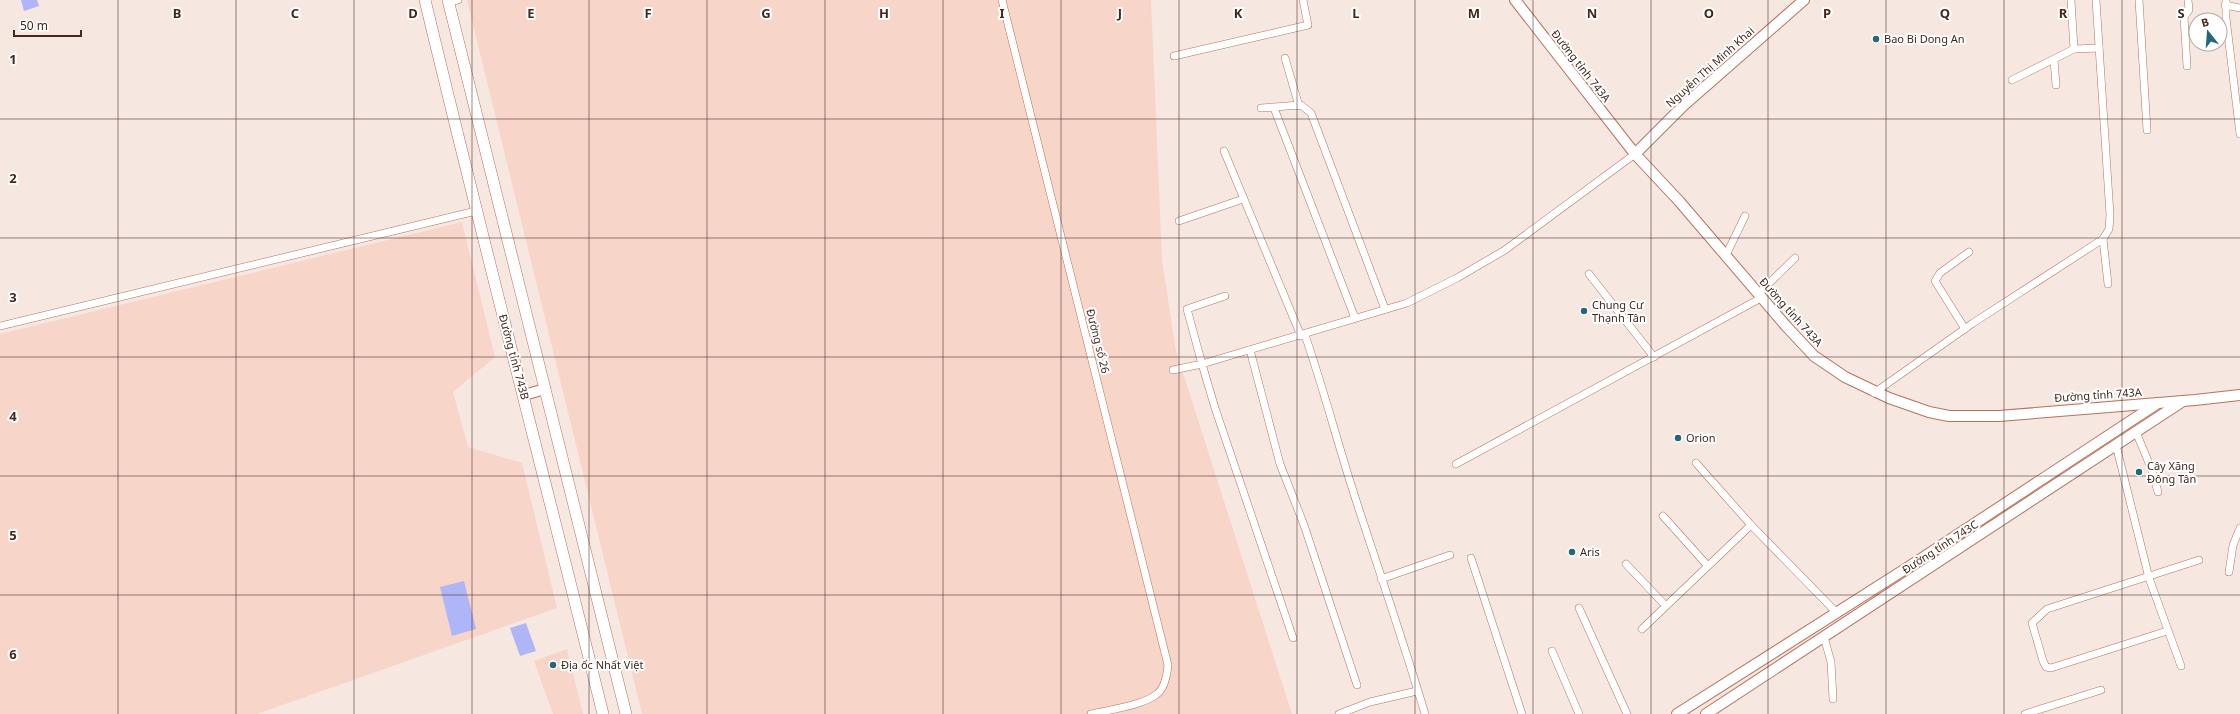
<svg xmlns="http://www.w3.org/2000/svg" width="2240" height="714" font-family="'Noto Sans',sans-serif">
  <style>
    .built { fill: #f8d5c9 }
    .green { fill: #afb6f8 }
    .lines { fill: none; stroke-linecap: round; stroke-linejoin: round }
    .street-casing { stroke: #b8725b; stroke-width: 8 }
    .secondary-casing { stroke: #b8725b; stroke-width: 12 }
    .primary-casing { stroke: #b8725b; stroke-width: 12 }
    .street { stroke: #fff; stroke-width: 7 }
    .secondary { stroke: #fff; stroke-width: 10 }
    .primary { stroke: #fff; stroke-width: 11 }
    .grid { fill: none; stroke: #44271d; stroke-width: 1; stroke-opacity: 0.55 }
    .poi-dot { fill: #246779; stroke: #fff; stroke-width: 1.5 }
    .labels { text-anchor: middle; stroke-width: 4; stroke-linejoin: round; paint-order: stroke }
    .poi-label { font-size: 11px; fill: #44271d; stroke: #fff; text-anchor: start }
    .street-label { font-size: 11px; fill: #44271d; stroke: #fff }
    .grid-label { font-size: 13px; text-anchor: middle; font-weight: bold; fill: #44271d; stroke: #fff; stroke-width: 4; stroke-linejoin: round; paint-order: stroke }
  </style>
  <rect width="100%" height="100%" fill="#f7e7e1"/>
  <g class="built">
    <path d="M467,0H1151L1162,260L1176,351L1292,714H642Z"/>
    <path d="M462,222L495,357L453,392L468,447L522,463L557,608L257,714H0V334Z"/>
    <path d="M567,649L581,706L583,714H553L534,661Z"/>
  </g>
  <g class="green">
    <path d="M21,0H37L39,6L24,11Z"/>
    <path d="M464,581L476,629L452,636L440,587Z"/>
    <path d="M526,623L536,651L520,656L510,628Z"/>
  </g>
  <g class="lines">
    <g class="street-casing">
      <g id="street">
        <path d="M1002,0L1168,665C1167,675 1165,688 1157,694C1144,705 1108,710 1091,714"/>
        <path d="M2071,0L2074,49"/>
        <path d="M2139,0L2147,130"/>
        <path d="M2226,0V18L2240,134"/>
        <path d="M448,3L458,0"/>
        <path d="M2225,5L2240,8"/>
        <path d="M1174,56L1308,25L1303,0"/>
        <path d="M1285,58L1299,106"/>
        <path d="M2054,60L2056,85"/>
        <path d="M2187,66L2184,17L2189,10L2188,0"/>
        <path d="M2012,80L2074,49L2099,48"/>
        <path d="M1261,108L1301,105L1311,113L1385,309"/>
        <path d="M1274,108L1355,318"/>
        <path d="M1224,151L1301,336"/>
        <path d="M1179,221L1243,199"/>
        <path d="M2103,239L2108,284"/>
        <path d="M1726,255L1745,216"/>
        <path d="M1589,274L1654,357"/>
        <path d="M1758,294L1795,258"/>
        <path d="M0,326L476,211"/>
        <path d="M1965,329L1935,281L1940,273L1969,252"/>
        <path d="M1305,335C1323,387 1337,441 1354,494C1378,568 1403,640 1425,714"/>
        <path d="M1250,350L1280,464L1304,525L1357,685"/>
        <path d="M1173,370L1202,364L1187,309L1225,296"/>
        <path d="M1874,393L1973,323L2103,239L2109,229L2110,215L2096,0"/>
        <path d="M2136,432L2151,468L2158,492"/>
        <path d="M2116,445L2149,578L2181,666"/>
        <path d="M1696,463L1751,525L1836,612"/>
        <path d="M1456,464L1761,298"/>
        <path d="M1663,516L1707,565"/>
        <path d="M1471,558L1522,714"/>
        <path d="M1626,564L1665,605"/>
        <path d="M2229,572L2233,545L2240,528"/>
        <path d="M1381,579L1450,555"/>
        <path d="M1579,608L1627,714"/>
        <path d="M1642,629L1751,525"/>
        <path d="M2167,631L2051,668L2046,667L2043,661L2032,623L2047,609L2199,560"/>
        <path d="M1824,637L1831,662L1833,699"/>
        <path d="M1293,638L1215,408L1202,364L1407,303L1457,278L1505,250L1635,154"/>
        <path d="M1552,651L1579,714"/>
        <path d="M1339,714L1370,702L1417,691"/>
        <path d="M2025,714L2101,690"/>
      </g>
    </g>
    <g class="secondary-casing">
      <g id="secondary">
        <path d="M1515,0L1635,154L1679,201L1786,326L1814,356L1845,377L1889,398L1929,412L1949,416H1999L2195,400L2240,395"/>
        <path d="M1635,154L1683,106L1804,0"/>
        <path d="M524,395L545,389"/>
        <path d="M1677,714L1910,566L2158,403"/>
        <path d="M1706,714L2183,401"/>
      </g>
    </g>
    <g class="primary-casing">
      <g id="primary">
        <path d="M425,0C482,238 544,476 603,714"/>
        <path d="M448,0L626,714"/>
      </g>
    </g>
    <use href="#street" class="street"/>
    <use href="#secondary" class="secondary"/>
    <use href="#primary" class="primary"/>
  </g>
  <path class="grid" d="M118,0V714M236,0V714M354,0V714M472,0V714M589,0V714M707,0V714M825,0V714M943,0V714M1061,0V714M1179,0V714M1297,0V714M1415,0V714M1533,0V714M1651,0V714M1768,0V714M1886,0V714M2004,0V714M2122,0V714M0,119H2240M0,238H2240M0,357H2240M0,476H2240M0,595H2240"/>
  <g class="poi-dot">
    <circle cx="1876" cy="39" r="4"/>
    <circle cx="1584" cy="311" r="4"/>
    <circle cx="1678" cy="438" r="4"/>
    <circle cx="2139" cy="472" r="4"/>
    <circle cx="1572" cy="552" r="4"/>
    <circle cx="553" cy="665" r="4"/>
  </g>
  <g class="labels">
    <g class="poi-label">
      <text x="1884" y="43">Bao Bi Dong An</text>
      <text x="1592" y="309">Chung Cư<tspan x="1592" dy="13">Thạnh Tân</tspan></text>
      <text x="1686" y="442">Orion</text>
      <text x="2147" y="470">Cây Xăng<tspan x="2147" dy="13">Đông Tân</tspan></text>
      <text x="1580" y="556">Aris</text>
      <text x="561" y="669">Địa ốc Nhất Việt</text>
    </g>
    <g class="street-label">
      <text transform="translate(1581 66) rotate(52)" y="4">Đường tỉnh 743A</text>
      <text transform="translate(1710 67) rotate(-42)" y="4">Nguyễn Thị Minh Khai</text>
      <text transform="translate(1791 312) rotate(48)" y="4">Đường tỉnh 743A</text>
      <text transform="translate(1098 341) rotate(76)" y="4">Đường số 26</text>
      <text transform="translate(514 357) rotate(75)" y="4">Đường tỉnh 743B</text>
      <text transform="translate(2098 395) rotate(-4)" y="4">Đường tỉnh 743A</text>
      <text transform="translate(1940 547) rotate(-33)" y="4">Đường tỉnh 743C</text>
    </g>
  </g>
  <g class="grid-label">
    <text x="177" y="18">B</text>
    <text x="295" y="18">C</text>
    <text x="413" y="18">D</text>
    <text x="531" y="18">E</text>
    <text x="648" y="18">F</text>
    <text x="766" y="18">G</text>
    <text x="884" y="18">H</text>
    <text x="1002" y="18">I</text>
    <text x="1120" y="18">J</text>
    <text x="1238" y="18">K</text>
    <text x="1356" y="18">L</text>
    <text x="1474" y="18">M</text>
    <text x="1592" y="18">N</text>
    <text x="1709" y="18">O</text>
    <text x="1827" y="18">P</text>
    <text x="1945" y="18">Q</text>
    <text x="2063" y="18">R</text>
    <text x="2181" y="18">S</text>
    <text x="13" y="64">1</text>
    <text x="13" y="183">2</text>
    <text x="13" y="302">3</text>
    <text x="13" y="421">4</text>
    <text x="13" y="540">5</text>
    <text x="13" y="659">6</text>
  </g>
  <g transform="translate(2208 32) rotate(343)"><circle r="19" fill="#ffffff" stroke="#b4a9a5"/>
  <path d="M0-3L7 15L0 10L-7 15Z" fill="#246779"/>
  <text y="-6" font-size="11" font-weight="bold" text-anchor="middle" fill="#44271d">B</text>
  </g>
  <path d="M14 30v6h67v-6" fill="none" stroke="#44271d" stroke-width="2"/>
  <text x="20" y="30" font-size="12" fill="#44271d" stroke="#ffffff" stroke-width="3" paint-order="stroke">50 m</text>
</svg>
